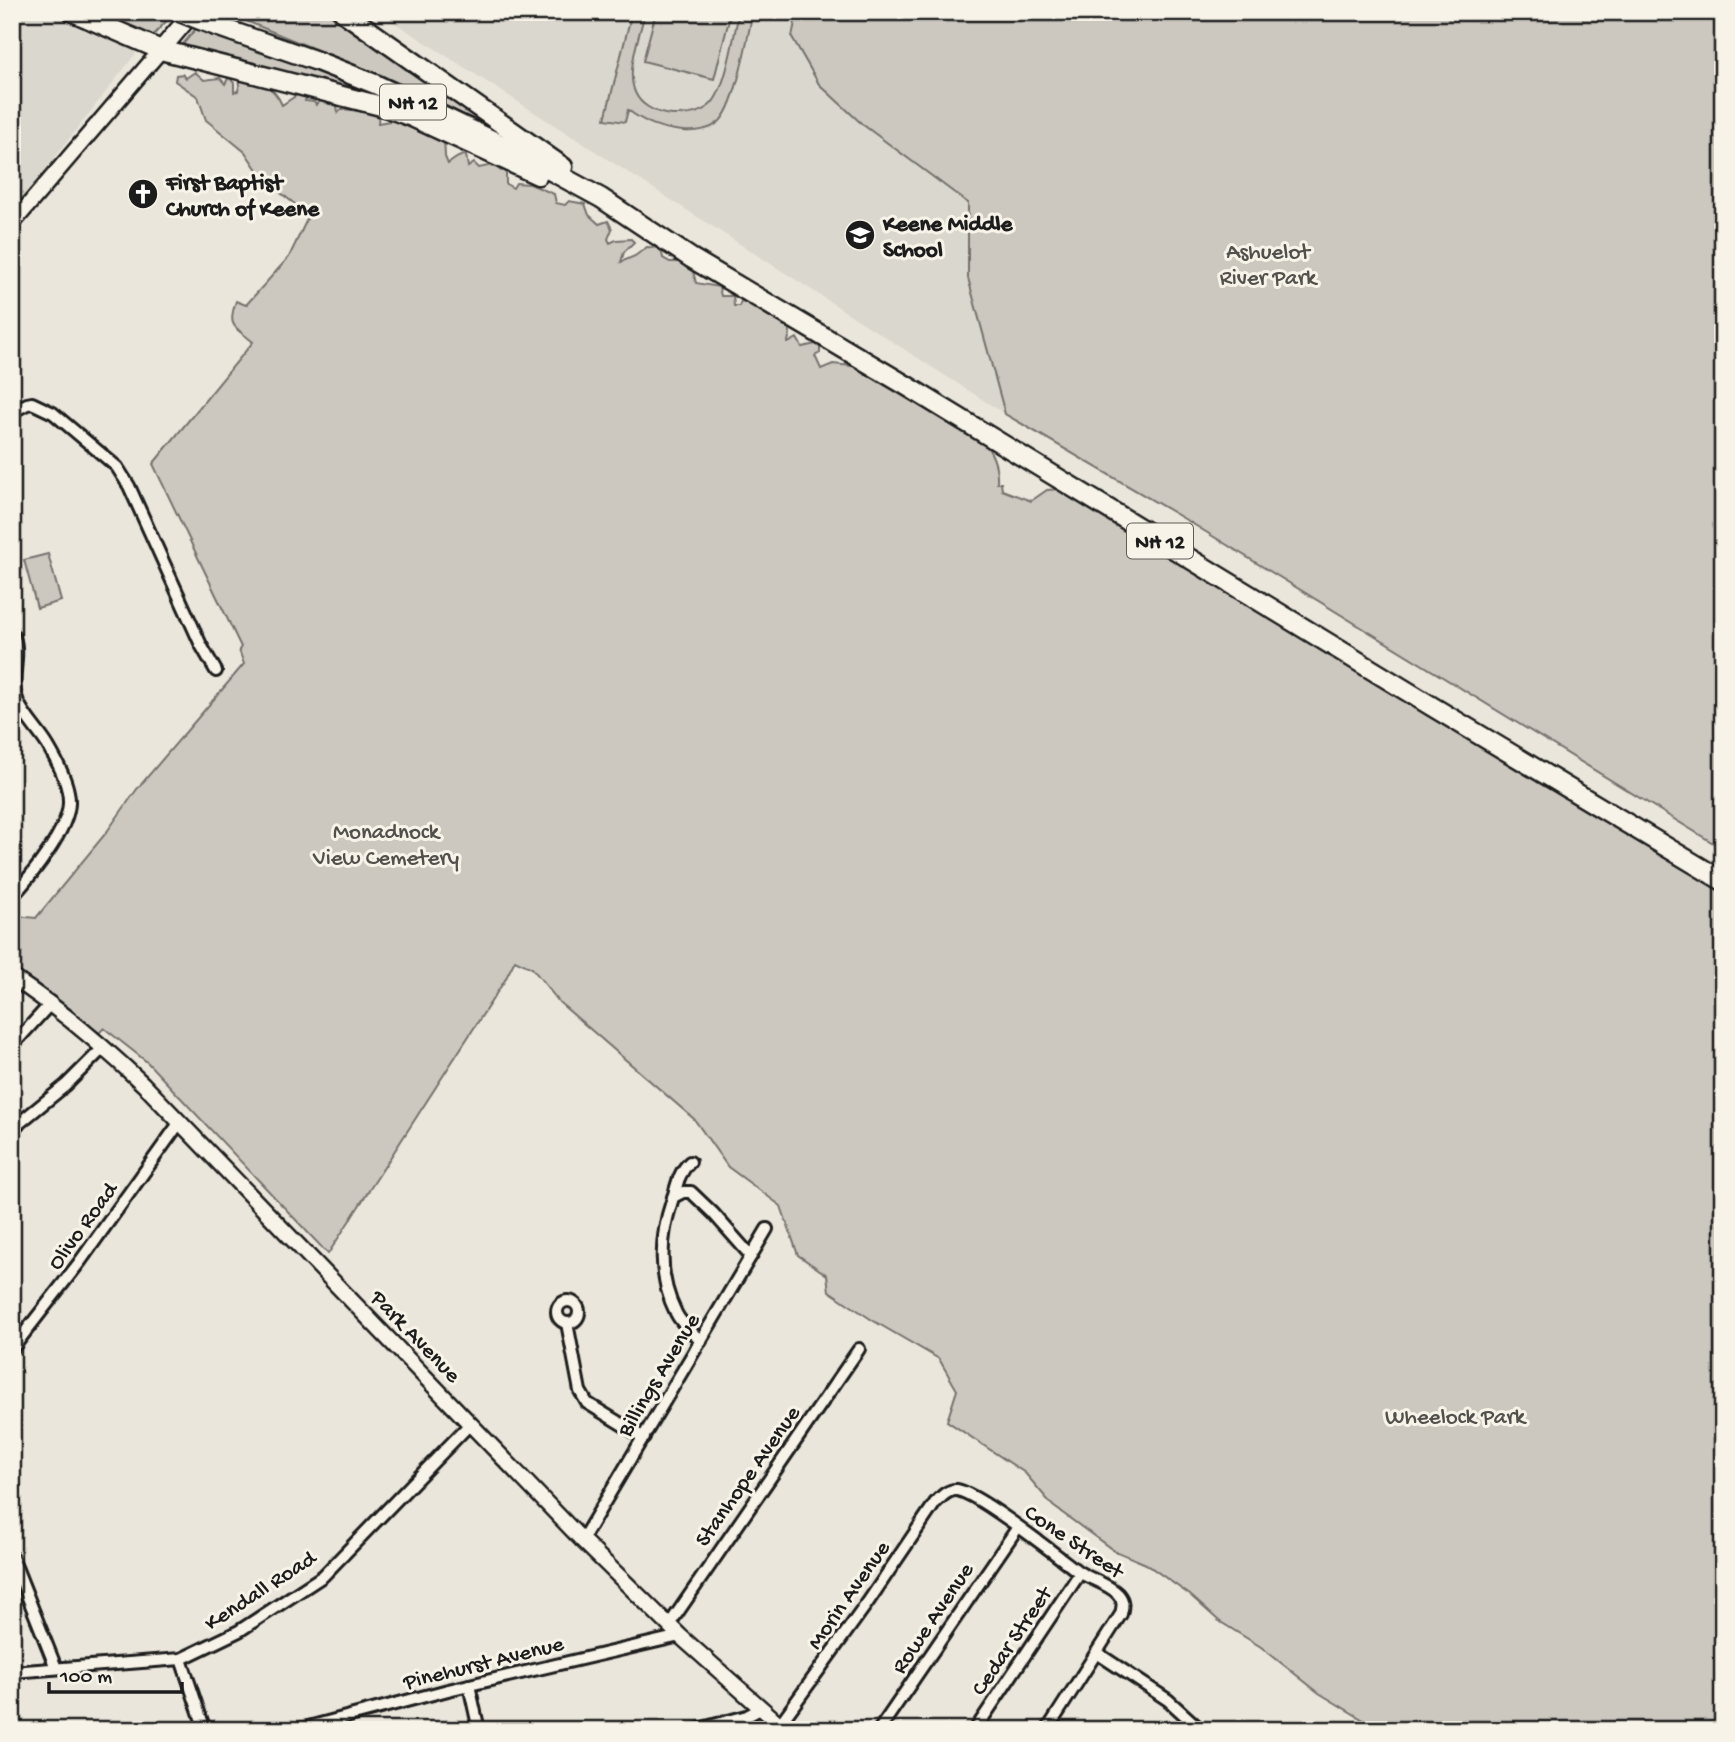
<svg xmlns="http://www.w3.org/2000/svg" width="1735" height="1742" font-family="'Gochi Hand',sans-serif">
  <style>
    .built { fill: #dad7ce }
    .green { fill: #ccc8c0; stroke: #74726e; stroke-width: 2 }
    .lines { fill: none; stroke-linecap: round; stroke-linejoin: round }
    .minor-casing { stroke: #1c1c1c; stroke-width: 16 }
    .tertiary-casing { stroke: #1c1c1c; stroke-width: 19 }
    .secondary-casing { stroke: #1c1c1c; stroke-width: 21 }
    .trunk-casing { stroke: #1c1c1c; stroke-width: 23 }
    .minor { stroke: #f7f3e8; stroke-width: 10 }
    .tertiary { stroke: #f7f3e8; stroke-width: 14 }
    .secondary { stroke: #f7f3e8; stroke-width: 16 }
    .trunk { stroke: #f7f3e8; stroke-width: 18 }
    .trunk-bridge-casing { stroke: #1c1c1c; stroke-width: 23; stroke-linecap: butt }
    .trunk-bridge { stroke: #f7f3e8; stroke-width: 18 }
    .labels { text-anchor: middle; stroke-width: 6; stroke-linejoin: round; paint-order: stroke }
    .shield { fill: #f7f3e8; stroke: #5e5c59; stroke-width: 2 }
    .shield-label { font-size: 21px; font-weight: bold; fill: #1c1c1c }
    .poi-label { font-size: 23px; font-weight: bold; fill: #1c1c1c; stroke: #f7f3e8; text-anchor: start }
    .park-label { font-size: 23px; fill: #51504d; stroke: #f7f3e8 }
    .street-label { font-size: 23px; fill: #1c1c1c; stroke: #f7f3e8 }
  </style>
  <rect width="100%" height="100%" fill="#eae6dc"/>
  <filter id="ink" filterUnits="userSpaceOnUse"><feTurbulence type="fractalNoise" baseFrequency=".0143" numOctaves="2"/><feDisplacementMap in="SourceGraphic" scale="14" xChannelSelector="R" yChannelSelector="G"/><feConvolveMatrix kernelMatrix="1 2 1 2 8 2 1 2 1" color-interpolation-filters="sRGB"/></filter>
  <g filter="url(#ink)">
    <g class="built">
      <path d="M12,12H52L132,46L137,52L12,212Z"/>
      <path d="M378,12H862L1020,192L968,278L1005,414Z"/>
    </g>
    <g class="green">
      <path d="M81,12H162L171,16L148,41Z"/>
      <path d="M225,12H327L502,132C471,123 444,103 415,90C352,63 288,39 225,12Z"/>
      <path d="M632,12H645C639,40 617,89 648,107C656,112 666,115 674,115C687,115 700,114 710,105C726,91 734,34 739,12H753C747,37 737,105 719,122C710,130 695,132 683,131C661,129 645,123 628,110L625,122L605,119Z"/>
      <path d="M656,12H731L714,79L643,61Z"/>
      <path d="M797,12H1723V849L1188,521L1005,414L968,278V203L862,124L819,84L792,37Z"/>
      <path d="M198,26L312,67L420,115L179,49Z"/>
      <path d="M195,72L204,80L220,78L225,84L229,77L234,83V92L238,91L240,81C260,80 274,86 282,105L303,91L308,94L305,101L314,102L316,105L321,100L332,99L337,105L338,113L342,109L379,113L378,123L395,120L444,136L445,157L448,164C454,160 458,155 466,155L468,167L474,163L479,168L493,165L501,171L506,166V184L513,188L516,183L530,184L554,194L556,203L565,205L569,201L585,204L589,215L599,224L608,221L612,229L608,239L610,243L616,240L631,239L634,242L624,252L621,262L635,256L647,247L661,248L663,258L670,262H687L693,271L696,283L719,287L721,296H733L734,306H739L741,301L760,304C766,313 789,324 790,332C790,336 788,339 788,343L797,338L802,347L820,343V353L815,356L821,369L833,364L861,367L983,441C993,453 998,468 997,483H1001L1002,490L1031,501L1047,490L1060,489L1655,849L1723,893V1730H1380L1319,1693L1261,1647L1219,1621L1190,1595L1146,1564L1113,1550L1053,1506L1025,1473L947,1421L957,1390L939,1359L872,1320L829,1291L827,1275L798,1255L781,1206L728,1167L694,1119L560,1003L532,968L515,960L505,980L328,1254L147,1062L104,1028L99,1033L37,984L12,969V911L17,916L36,918L106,833L137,789L244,664L239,650L241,647L153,464L253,342C234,326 227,327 236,301L246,305L289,257L309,215L264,180L245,152L206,120L198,97L175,81L176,75L183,74L186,78Z"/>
      <path d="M48,554L61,601L37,608L24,560Z"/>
    </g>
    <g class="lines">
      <g class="minor-casing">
        <g id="minor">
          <path d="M12,412L27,404L32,403L53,413L117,467L129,486L201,645L216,671"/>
          <path d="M12,633C23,654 8,680 18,702C25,718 39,731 48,746C57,761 69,784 69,801C70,829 30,877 12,897"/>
          <path d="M12,1046L51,1003"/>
          <path d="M12,1129L66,1085L104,1047"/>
          <path d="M690,1162C678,1173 677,1186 672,1201C660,1237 658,1277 676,1313C681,1324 692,1332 701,1341"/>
          <path d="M673,1197L683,1192H691L713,1213L751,1256"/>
          <circle cx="568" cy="1312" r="11"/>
          <path d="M567,1323L580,1391L587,1403L644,1438"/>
          <path d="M12,1349L79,1263L180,1122"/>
          <path d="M582,1540L767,1229"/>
          <path d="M12,1557L56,1668"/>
          <path d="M669,1625L859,1349"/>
          <path d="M1097,1653L1168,1700L1201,1730"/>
          <path d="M181,1659L205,1730"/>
          <path d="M12,1672L181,1659L239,1631L323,1576L471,1423"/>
          <path d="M469,1685L479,1730"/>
          <path d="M780,1724L868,1602L935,1503C941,1497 948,1489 957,1490C978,1493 1055,1554 1076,1570C1088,1579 1108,1583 1118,1594C1124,1601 1123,1606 1121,1614L1047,1730"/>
          <path d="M297,1730L448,1690L680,1636"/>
          <path d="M695,1730L747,1716L762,1708"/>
          <path d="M879,1730L1018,1527"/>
          <path d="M975,1730L1080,1573"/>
        </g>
      </g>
      <g class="tertiary-casing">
        <g id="tertiary">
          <path d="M12,224L161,50"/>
          <path d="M12,977C60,1009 102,1045 143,1084L582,1540L680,1636L786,1730"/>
        </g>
      </g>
      <g class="secondary-casing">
        <path id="secondary" d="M161,50L193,12"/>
      </g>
      <g class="trunk-casing">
        <g id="trunk">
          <path d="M73,12L161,50L385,107L412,117L538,175"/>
          <path d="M343,12L563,167"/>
          <path d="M216,26L317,61L375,84L511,149L601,198L691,258L907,386L1433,707L1723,881"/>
        </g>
      </g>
      <use href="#minor" class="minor"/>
      <use href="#tertiary" class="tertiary"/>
      <use href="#secondary" class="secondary"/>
      <use href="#trunk" class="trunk"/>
      <g class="trunk-bridge-casing">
        <path id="trunk-bridge" d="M180,12L216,26"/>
      </g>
      <use href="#trunk-bridge" class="trunk-bridge"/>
    </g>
  </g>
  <defs>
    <g id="church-disc" transform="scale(1.575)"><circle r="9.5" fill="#1c1c1c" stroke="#f7f3e8"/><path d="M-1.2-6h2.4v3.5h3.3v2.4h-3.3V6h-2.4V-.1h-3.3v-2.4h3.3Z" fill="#fff"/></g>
    <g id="school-disc" transform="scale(1.575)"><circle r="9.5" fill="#1c1c1c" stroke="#f7f3e8"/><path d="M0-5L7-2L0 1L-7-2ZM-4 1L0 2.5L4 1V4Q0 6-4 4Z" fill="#fff"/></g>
  </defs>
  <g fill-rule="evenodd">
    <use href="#church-disc" x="143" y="194"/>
    <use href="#school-disc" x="860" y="235"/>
  </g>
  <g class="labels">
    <g class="shield">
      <rect x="380" y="84.5" width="66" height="35" rx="5"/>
      <rect x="1127" y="523.5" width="66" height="35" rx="5"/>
    </g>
    <g class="shield-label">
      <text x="413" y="109">NH 12</text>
      <text x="1160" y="548">NH 12</text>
    </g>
    <g class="poi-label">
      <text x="166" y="189">First Baptist<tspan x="166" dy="26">Church of Keene</tspan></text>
      <text x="883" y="230">Keene Middle<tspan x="883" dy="26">School</tspan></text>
    </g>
    <g class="park-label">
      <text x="1268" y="258">Ashuelot<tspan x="1268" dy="26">River Park</tspan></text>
      <text x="386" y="838">Monadnock<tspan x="386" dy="26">View Cemetery</tspan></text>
      <text x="1455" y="1423">Wheelock Park</text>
    </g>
    <g class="street-label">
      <text transform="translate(81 1225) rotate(-54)" y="8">Olivo Road</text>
      <text transform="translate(417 1335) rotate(46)" y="8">Park Avenue</text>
      <text transform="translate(657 1374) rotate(-59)" y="8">Billings Avenue</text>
      <text transform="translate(746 1475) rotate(-55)" y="8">Stanhope Avenue</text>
      <text transform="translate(1075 1540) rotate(34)" y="8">Cone Street</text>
      <text transform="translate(259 1589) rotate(-33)" y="8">Kendall Road</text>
      <text transform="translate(847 1594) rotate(-55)" y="8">Morin Avenue</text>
      <text transform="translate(931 1617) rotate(-56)" y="8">Rowe Avenue</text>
      <text transform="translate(1010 1640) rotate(-56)" y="8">Cedar Street</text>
      <text transform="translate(483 1661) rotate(-14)" y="8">Pinehurst Avenue</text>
    </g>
  </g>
  <rect width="1735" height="1742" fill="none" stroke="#f7f3e8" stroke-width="42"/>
  <rect x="21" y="21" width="1693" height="1700" fill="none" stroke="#1c1c1c" stroke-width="2.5" filter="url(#ink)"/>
  <path d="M49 1682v10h133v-10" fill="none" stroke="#1c1c1c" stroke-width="3.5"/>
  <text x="60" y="1682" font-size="21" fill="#1c1c1c" stroke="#f7f3e8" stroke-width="5" paint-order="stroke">100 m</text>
</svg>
